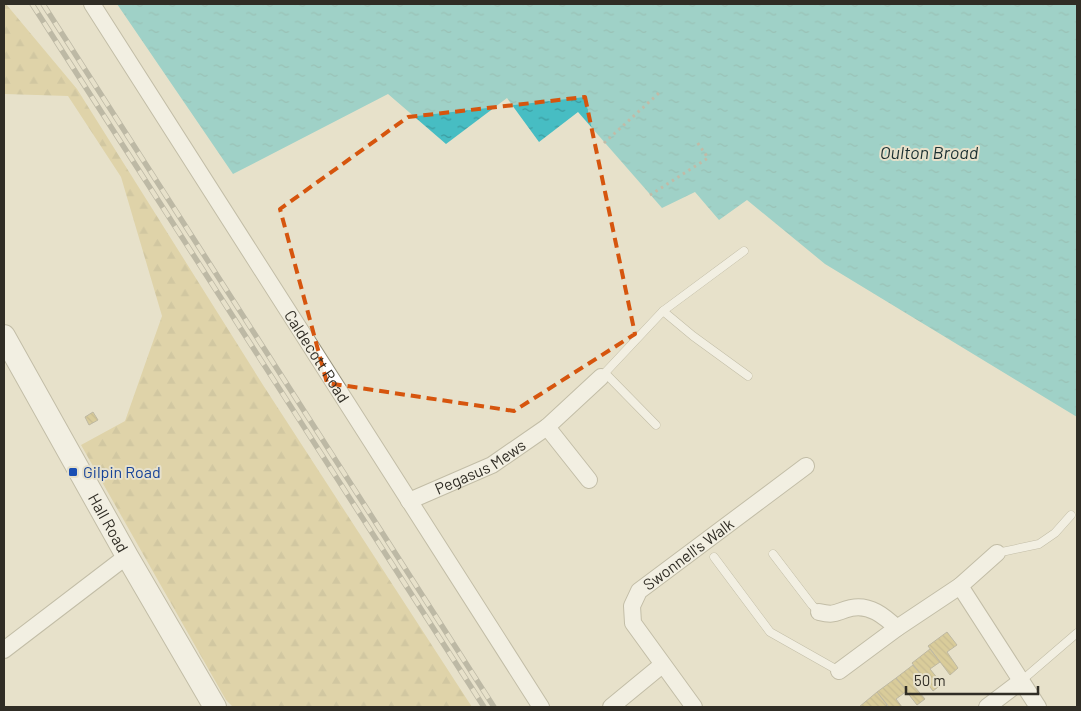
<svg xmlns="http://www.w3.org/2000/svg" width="1081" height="711" font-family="Barlow,sans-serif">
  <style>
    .forest { fill: url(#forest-firs) }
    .water { fill: url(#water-ripples) }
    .building { fill: url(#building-back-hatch); stroke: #8b8571 }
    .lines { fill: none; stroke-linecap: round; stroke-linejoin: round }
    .lane-casing { stroke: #96917c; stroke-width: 9 }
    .street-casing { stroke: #96917c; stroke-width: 18 }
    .secondary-casing { stroke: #96917c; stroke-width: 24 }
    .path { stroke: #928d7e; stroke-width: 3; stroke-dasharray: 2.5 4; stroke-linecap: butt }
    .lane { stroke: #fff; stroke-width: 8 }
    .street { stroke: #fff; stroke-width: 16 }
    .secondary { stroke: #fff; stroke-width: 22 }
    .rail-casing { stroke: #8b8778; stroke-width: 5.5 }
    .rail { stroke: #e7e1cb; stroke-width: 4; stroke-dasharray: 11; stroke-linecap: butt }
    .marked { fill: none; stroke: #d6550e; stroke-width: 4; stroke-dasharray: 10 6; stroke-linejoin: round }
    .transit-dot { fill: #1a4fb4; stroke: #e7e1cb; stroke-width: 2 }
    .labels { text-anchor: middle; stroke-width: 4; stroke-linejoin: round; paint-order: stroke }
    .street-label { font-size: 16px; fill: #302d25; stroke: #e7e1cb }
    .transit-label { font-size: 16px; fill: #164399; stroke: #e7e1cb; text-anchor: start }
    .water-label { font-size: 18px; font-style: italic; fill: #1c3132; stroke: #e7e1cb }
  </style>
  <defs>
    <pattern id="forest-firs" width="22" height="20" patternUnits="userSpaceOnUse" patternTransform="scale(1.25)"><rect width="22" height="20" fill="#d5c282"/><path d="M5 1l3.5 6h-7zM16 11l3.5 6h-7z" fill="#b7a770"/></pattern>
    <pattern id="water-ripples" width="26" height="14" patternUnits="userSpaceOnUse" patternTransform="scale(1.25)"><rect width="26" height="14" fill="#47bdc3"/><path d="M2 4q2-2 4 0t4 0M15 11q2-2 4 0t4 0" fill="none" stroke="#3c9a9e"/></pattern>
    <pattern id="building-back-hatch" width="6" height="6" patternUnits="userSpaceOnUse" patternTransform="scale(1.25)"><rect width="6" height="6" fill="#c8b161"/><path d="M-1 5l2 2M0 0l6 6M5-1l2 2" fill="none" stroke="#a39050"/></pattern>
  </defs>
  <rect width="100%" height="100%" fill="#e7e1cb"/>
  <path class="forest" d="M4,4H6L77,89L263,385L472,707H233L226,700L81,445L125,421L162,316L121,177L68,96L4,94Z"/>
  <path class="water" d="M117,4H1077V417L825,264L747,200L719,220L695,192L662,208L578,112L539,142L507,98L446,144L388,94L233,174Z"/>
  <g class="building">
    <path d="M93,412L98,420L89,425L85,417Z"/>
    <path d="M947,632L957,645L947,652L958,668L950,675L928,646Z"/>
    <path d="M930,649L940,662L930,669L942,684L933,691L912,663Z"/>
    <path d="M913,665L924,678L914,686L925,699L917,705L896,678Z"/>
    <path d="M896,678L907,691L896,699L902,707H889L877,692Z"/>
    <path d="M877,692L887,705L885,707H859Z"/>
  </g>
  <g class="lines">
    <g class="lane-casing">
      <g id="lane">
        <path d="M663,311L693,336L748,376"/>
        <path d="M605,373L656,425"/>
        <path d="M601,377L663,311L744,251"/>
        <path d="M997,553L1039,544L1055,533L1071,515"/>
        <path d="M773,554L812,605L819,612"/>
        <path d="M714,557L770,632L839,671"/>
        <path d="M1020,682L1077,633"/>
      </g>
    </g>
    <g class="street-casing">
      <g id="street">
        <path id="s1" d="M92,4L541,707"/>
        <path d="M547,427L589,480"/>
        <path id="s2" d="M409,501L492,465L547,427L601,377"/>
        <path d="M960,586L1038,707"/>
        <path d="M819,612C836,616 835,612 851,608C870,604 884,616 897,628"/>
        <path d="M4,650L127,556"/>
        <path d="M839,671L897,628L960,586L997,553"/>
        <path d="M611,707L662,665"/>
        <path id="s3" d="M694,707L633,623L632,606L639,591L806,466"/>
        <path d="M987,707L1020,682"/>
      </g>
    </g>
    <g class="secondary-casing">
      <g id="secondary">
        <path id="s4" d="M4,336L127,556L215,707"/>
      </g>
    </g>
    <g class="path">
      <path d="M604,143L659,93"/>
      <path d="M650,195L708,158L697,142"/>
    </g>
    <use href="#lane" class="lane"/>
    <use href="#street" class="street"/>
    <use href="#secondary" class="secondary"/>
    <g class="rail-casing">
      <g id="rail">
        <path d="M32,4L484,707"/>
        <path d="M43,4L494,707"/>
      </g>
    </g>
    <use href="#rail" class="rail"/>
  </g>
  <path d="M0 0H1081V711H0ZM585,97L635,334L514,411L327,383L280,209L408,117Z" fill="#e7e1cb" fill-opacity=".55" fill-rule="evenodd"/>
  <path class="marked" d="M585,97L635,334L514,411L327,383L280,209L408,117Z"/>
  <rect class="transit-dot" x="68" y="467" width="10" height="10" rx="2.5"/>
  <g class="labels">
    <g class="street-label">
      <text dy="6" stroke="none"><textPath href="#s1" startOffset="418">Caldecott Road</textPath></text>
      <text dy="6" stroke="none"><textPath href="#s2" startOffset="79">Pegasus Mews</textPath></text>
      <text dy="6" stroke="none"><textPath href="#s4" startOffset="214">Hall Road</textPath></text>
      <text dy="6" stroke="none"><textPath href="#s3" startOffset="199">Swonnell's Walk</textPath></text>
    </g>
    <g class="transit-label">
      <text x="83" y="478">Gilpin Road</text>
    </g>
    <g class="water-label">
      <text x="929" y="159">Oulton Broad</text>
    </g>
  </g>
  <rect width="1081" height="711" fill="none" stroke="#302d25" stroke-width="10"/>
  <path d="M906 686v8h132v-8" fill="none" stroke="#302d25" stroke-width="2.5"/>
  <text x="914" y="686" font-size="15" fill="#302d25" stroke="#e7e1cb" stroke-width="4" paint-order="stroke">50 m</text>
</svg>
